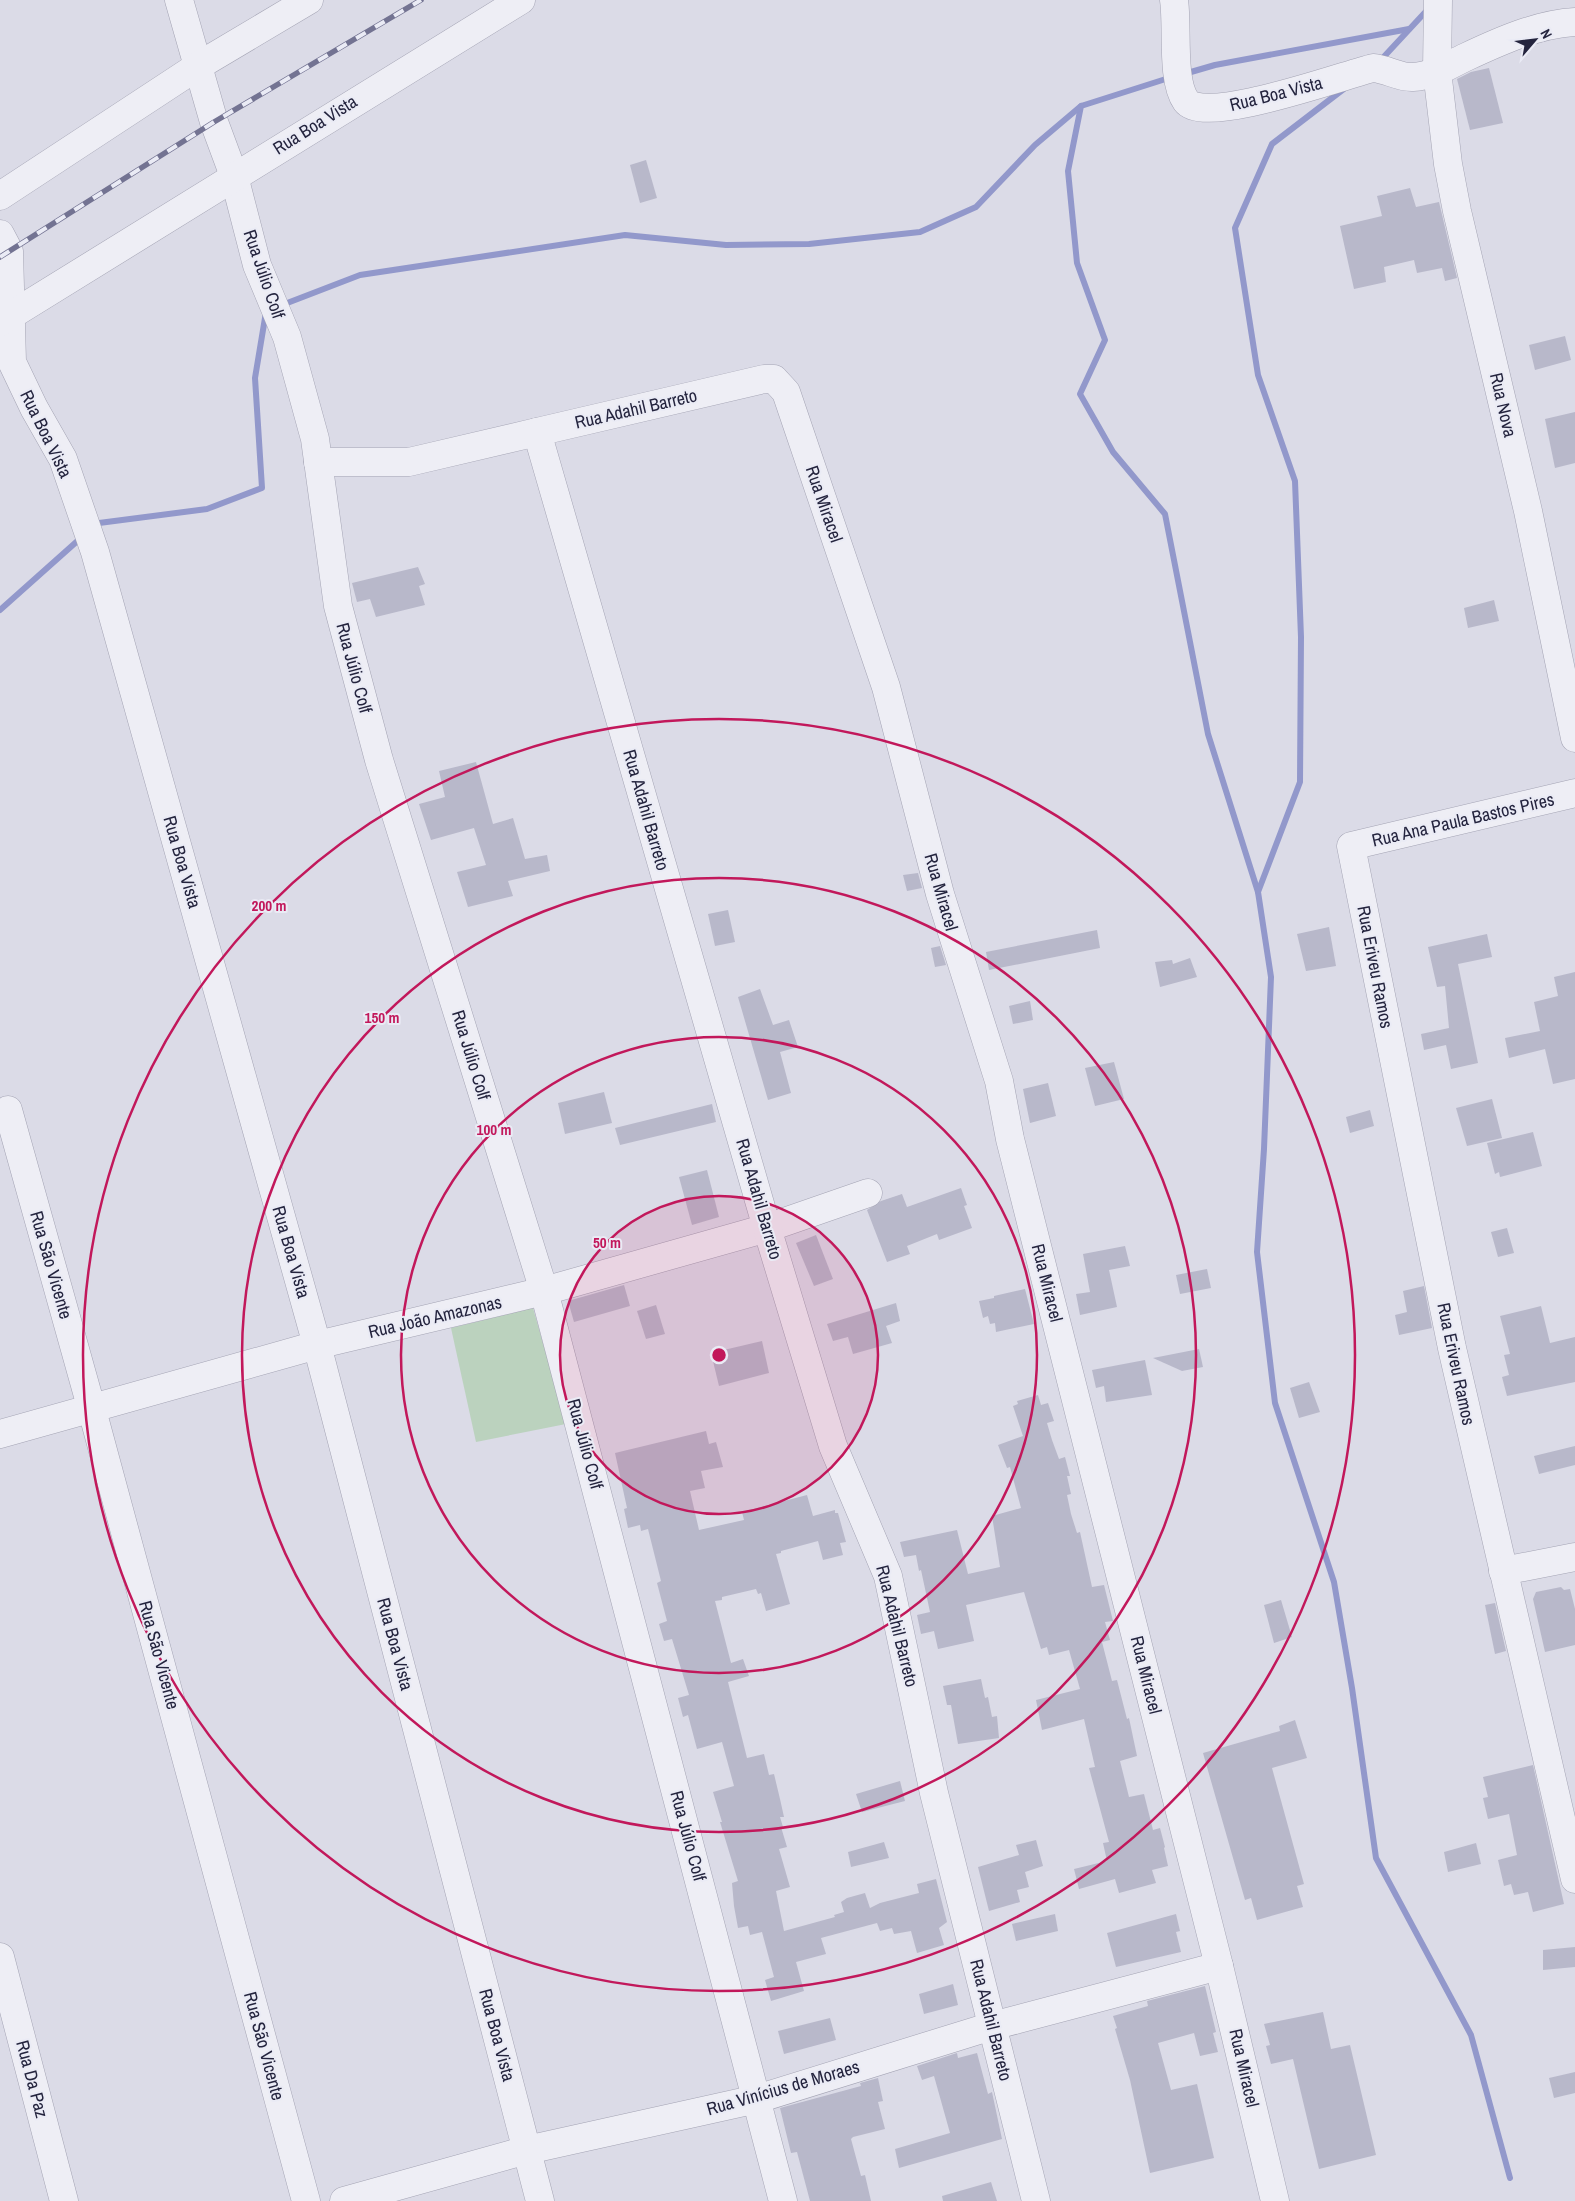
<svg xmlns="http://www.w3.org/2000/svg" width="1575" height="2201" font-family="'Archivo Narrow',sans-serif">
  <style>
    .green { fill: #bbd2be }
    .lines { fill: none; stroke-linecap: round; stroke-linejoin: round }
    .stream { stroke: #9298cb; stroke-width: 6 }
    .building { fill: #b8b8ca }
    .minor-casing { stroke: #a4a4b4; stroke-width: 29 }
    .minor { stroke: #eeeef5; stroke-width: 28 }
    .rail-casing { stroke: #737392; stroke-width: 5.5 }
    .rail { stroke: #eaebf5; stroke-width: 4; stroke-dasharray: 11; stroke-linecap: butt }
    .ring { fill: none; stroke: #c2185b; stroke-width: 2.5 }
    .labels { text-anchor: middle; stroke-width: 4; stroke-linejoin: round; paint-order: stroke }
    .street-label { font-size: 18px; fill: #24243e; stroke: #eaebf5 }
    .centre { fill: #c2185b; stroke: #eaebf5; stroke-width: 2.5 }
    .ring-label { font-size: 15px; text-anchor: middle; font-weight: bold; fill: #c2185b; stroke: #eaebf5; stroke-width: 4; stroke-linejoin: round; paint-order: stroke }
  </style>
  <rect width="100%" height="100%" fill="#dbdbe7"/>
  <path class="green" d="M533,1308L566,1424L476,1442L451,1328Z"/>
  <g class="lines">
    <g class="stream">
      <path d="M1379,62L1430,7"/>
      <path d="M1184,74L1215,65L1409,29"/>
      <path d="M1172,77L1081,106L1068,171L1077,263L1105,340L1080,394L1113,452L1165,514L1208,734L1258,892"/>
      <path d="M1345,88L1272,144L1235,228L1258,375L1295,481L1301,637L1300,782L1258,892L1271,977L1264,1149L1257,1252L1275,1403L1334,1582L1352,1688L1376,1858L1471,2035L1510,2178"/>
      <path d="M282,305L360,275L625,235L726,245L809,244L920,232L976,207L1035,145L1081,106"/>
      <path d="M94,526L99,523L207,509L262,488L255,378L266,312"/>
      <path d="M0,610L83,536"/>
    </g>
  </g>
  <g class="building">
    <path d="M1489,68L1503,123L1470,130L1457,79L1471,72Z"/>
    <path d="M646,160L657,198L640,203L630,165Z"/>
    <path d="M1410,188L1416,207L1439,202L1457,278L1445,281L1442,268L1417,273L1414,260L1384,267L1386,282L1354,289L1340,226L1382,216L1377,196Z"/>
    <path d="M1565,336L1571,360L1535,370L1529,345Z"/>
    <path d="M1575,412V463L1555,468L1545,419Z"/>
    <path d="M418,567L425,584L419,586L425,605L376,617L370,599L357,602L352,583Z"/>
    <path d="M1494,600L1499,621L1468,628L1464,608Z"/>
    <path d="M476,762L493,824L513,818L525,859L547,855L550,871L508,881L513,896L468,907L457,872L486,865L474,828L431,840L419,804L445,797L439,771Z"/>
    <path d="M918,873L922,888L907,891L903,875Z"/>
    <path d="M728,910L735,942L715,946L708,914Z"/>
    <path d="M1329,927L1336,966L1306,971L1297,934Z"/>
    <path d="M1097,930L1100,948L989,970L986,952Z"/>
    <path d="M1487,934L1492,957L1458,964L1478,1063L1451,1069L1446,1045L1424,1050L1421,1034L1449,1028L1445,986L1437,987L1428,947Z"/>
    <path d="M940,946L946,965L935,967L931,948Z"/>
    <path d="M1190,958L1197,977L1160,987L1155,962L1172,960L1173,964Z"/>
    <path d="M1575,972V1079L1553,1084L1545,1049L1509,1058L1505,1038L1540,1031L1534,1002L1558,996L1554,977Z"/>
    <path d="M760,989L773,1025L789,1020L798,1047L780,1052L791,1093L768,1100L738,997Z"/>
    <path d="M1030,1001L1033,1020L1013,1024L1009,1006Z"/>
    <path d="M1114,1062L1124,1099L1095,1106L1085,1068Z"/>
    <path d="M1048,1083L1056,1116L1030,1123L1023,1089Z"/>
    <path d="M604,1092L612,1123L565,1134L558,1103Z"/>
    <path d="M1492,1099L1502,1138L1467,1146L1456,1108Z"/>
    <path d="M712,1104L716,1122L620,1145L615,1128Z"/>
    <path d="M1370,1110L1374,1126L1350,1133L1346,1117Z"/>
    <path d="M1533,1132L1542,1166L1500,1177L1499,1172L1495,1174L1487,1143Z"/>
    <path d="M707,1170L719,1217L692,1225L679,1177Z"/>
    <path d="M961,1188L967,1205L964,1206L972,1228L939,1240L937,1234L907,1246L910,1254L887,1262L867,1210L881,1201L902,1194L907,1207Z"/>
    <path d="M1507,1228L1514,1253L1498,1257L1491,1232Z"/>
    <path d="M816,1235L833,1279L814,1286L796,1243Z"/>
    <path d="M1125,1246L1130,1266L1109,1270L1117,1307L1080,1315L1076,1294L1090,1292L1083,1254Z"/>
    <path d="M1207,1269L1211,1288L1180,1294L1176,1275Z"/>
    <path d="M624,1285L630,1306L574,1322L568,1301Z"/>
    <path d="M1424,1286L1432,1328L1399,1335L1395,1315L1407,1312L1403,1291Z"/>
    <path d="M1025,1289L1034,1324L996,1332L995,1323L990,1324L988,1316L983,1318L979,1301L994,1298V1296Z"/>
    <path d="M896,1303L900,1321L886,1326L892,1343L853,1354L848,1337L833,1341L827,1324Z"/>
    <path d="M656,1305L665,1334L646,1339L637,1311Z"/>
    <path d="M1541,1306L1550,1343L1575,1337V1382L1507,1396L1502,1377L1509,1375L1504,1355L1510,1354L1500,1316Z"/>
    <path d="M762,1341L769,1373L719,1386L711,1353Z"/>
    <path d="M1199,1349L1203,1367L1182,1371L1153,1358Z"/>
    <path d="M1145,1360L1152,1395L1106,1402L1104,1386L1096,1388L1092,1370Z"/>
    <path d="M1309,1382L1320,1412L1299,1418L1290,1388Z"/>
    <path d="M1038,1395L1041,1405L1048,1403L1054,1421L1047,1423L1052,1440L1059,1459L1065,1457L1070,1476H1067L1071,1494L1067,1495L1071,1514L1077,1533L1080,1532L1092,1587L1104,1585L1113,1621L1105,1622L1110,1640L1102,1642L1112,1681L1117,1680L1127,1719L1129,1718L1137,1756L1120,1761L1129,1797L1144,1794L1153,1830L1160,1828L1165,1847L1164,1848L1168,1866L1152,1870L1156,1883L1119,1893L1115,1879L1079,1889L1074,1869L1107,1861L1103,1843L1109,1842L1089,1768L1095,1767L1084,1719L1042,1730L1036,1700L1080,1689L1069,1650L1049,1655L1047,1647L1041,1649L1024,1592L966,1605L974,1641L938,1649L934,1631L921,1634L917,1615L930,1612L921,1570L919,1571L916,1555L904,1557L900,1542L957,1530L968,1574L1000,1567L992,1516L1021,1508L1010,1467L1007,1468L998,1445L1023,1436L1013,1406L1018,1404L1017,1401Z"/>
    <path d="M706,1431L709,1444L716,1442L723,1467L701,1471L705,1488L690,1491L699,1530L744,1520L742,1512L807,1495L813,1516L835,1510V1513H838L846,1542L840,1543L843,1555L823,1560L818,1541L781,1551V1553L776,1554L790,1604L766,1611L761,1593L758,1594L756,1589L722,1597V1600L715,1601L731,1663L743,1659L749,1676L728,1682L747,1758L764,1754L769,1775L774,1774L780,1799L784,1817H780L783,1827H781L787,1847L779,1849L790,1887L776,1891L784,1931L835,1917L834,1915L844,1912L841,1902L847,1898L865,1893L870,1908L880,1903L919,1893L917,1884L936,1879L947,1922L939,1928L944,1945L917,1953L911,1931L894,1934L892,1928L880,1931L877,1923L821,1938L826,1954L796,1962L804,1991L771,2001L765,1980L774,1977L762,1932L750,1935L748,1926L738,1928L734,1906L732,1883L738,1881L720,1822H722L713,1792L734,1786L722,1742L697,1749L688,1715L683,1717L678,1698L689,1695L672,1639L664,1641L659,1624L667,1621L657,1583L661,1581L648,1529L641,1531L640,1525L628,1528L624,1509L627,1508L615,1453Z"/>
    <path d="M1575,1446V1465L1539,1474L1534,1456Z"/>
    <path d="M1561,1587L1564,1590L1570,1589L1575,1609V1645L1545,1652L1533,1599L1536,1592Z"/>
    <path d="M1281,1600L1292,1637L1274,1643L1264,1605Z"/>
    <path d="M1495,1603L1506,1651L1495,1654L1485,1605Z"/>
    <path d="M981,1679L985,1698L988,1697L992,1717L997,1716L999,1738L958,1744L951,1705H947L943,1686Z"/>
    <path d="M1295,1720L1307,1758L1272,1768L1304,1884L1297,1886L1303,1907L1257,1920L1251,1898L1245,1900L1203,1753L1280,1731L1279,1726Z"/>
    <path d="M1533,1765L1564,1904L1533,1912L1528,1892L1514,1895L1511,1884L1504,1886L1498,1860L1517,1855L1509,1814L1488,1819L1483,1798L1488,1797L1483,1777Z"/>
    <path d="M900,1781L905,1801L862,1812L856,1794Z"/>
    <path d="M1036,1840L1043,1866L1025,1872L1029,1887L1017,1890L1020,1902L989,1911L978,1867L1019,1855L1016,1845Z"/>
    <path d="M884,1842L889,1858L851,1867L848,1852Z"/>
    <path d="M1476,1843L1481,1864L1448,1872L1444,1852Z"/>
    <path d="M1055,1914L1058,1931L1016,1941L1012,1924Z"/>
    <path d="M1176,1914L1180,1931L1176,1932L1181,1952L1116,1967L1107,1933Z"/>
    <path d="M1575,1947V1967L1543,1970V1950Z"/>
    <path d="M953,1984L958,2005L924,2014L919,1994Z"/>
    <path d="M1205,1986L1216,2032L1213,2033L1218,2052L1200,2056L1194,2033L1158,2043L1171,2090L1197,2084L1214,2158L1150,2173L1130,2080L1115,2029L1117,2028L1113,2016L1148,2006L1147,2001Z"/>
    <path d="M1323,2012L1331,2049L1350,2045L1376,2155L1319,2169L1293,2059L1271,2064L1266,2046L1270,2045L1264,2024Z"/>
    <path d="M830,2018L836,2040L784,2054L778,2031Z"/>
    <path d="M957,2053L958,2058L977,2053L988,2094L992,2092L1002,2139L899,2168L895,2149L950,2133L934,2076L922,2080L917,2066Z"/>
    <path d="M1575,2072V2093L1554,2098L1549,2078Z"/>
    <path d="M878,2078L883,2101L878,2102L885,2129L853,2137L851,2139L861,2176L865,2175L871,2201H810L797,2152L791,2153L780,2108L861,2086L860,2083Z"/>
    <path d="M991,2182L997,2201H943L942,2196Z"/>
  </g>
  <g class="lines">
    <g class="minor-casing">
      <g id="minor">
        <path d="M179,0L214,122L234,176L257,265L287,337L315,439L338,606L379,760L544,1291L783,2201"/>
        <path d="M1174,0C1178,27 1171,80 1186,101C1204,126 1344,75 1373,68C1387,69 1400,78 1413,77C1433,76 1449,65 1466,57C1500,41 1538,24 1575,22"/>
        <path d="M1438,0L1437,71L1448,164L1457,211L1528,511L1575,738"/>
        <path d="M0,196L198,66L309,0"/>
        <path d="M0,234L9,251L12,362L34,408L63,459L95,552L317,1345L540,2201"/>
        <path d="M0,322L521,0"/>
        <path d="M318,462H409L537,432"/>
        <path d="M1575,793L1351,846L1452,1348L1575,1879"/>
        <path d="M8,1110L92,1410L306,2201"/>
        <path d="M0,1434L317,1345L544,1291L767,1228L868,1193"/>
        <path d="M1503,1571L1575,1557"/>
        <path d="M0,1957L64,2201"/>
        <path d="M344,2201L527,2150L757,2099L992,2026L1219,1966"/>
        <path d="M1036,2201L934,1793L888,1576L833,1446L767,1228L537,432L764,379H774L786,392L886,687L940,894L999,1081L1010,1139L1219,1966L1275,2201"/>
      </g>
    </g>
    <use href="#minor" class="minor"/>
    <g class="rail-casing">
      <path id="rail" d="M0,257L214,122L421,0"/>
    </g>
    <use href="#rail" class="rail"/>
  </g>
  <circle cx="719" cy="1355" r="159" fill="#c2185b" fill-opacity=".12"/>
  <g class="ring">
    <circle cx="719" cy="1355" r="159"/>
    <circle cx="719" cy="1355" r="318"/>
    <circle cx="719" cy="1355" r="477"/>
    <circle cx="719" cy="1355" r="636"/>
  </g>
  <g class="labels">
    <g class="street-label">
      <text transform="translate(1276 94) rotate(-14)" y="6">Rua Boa Vista</text>
      <text transform="translate(315 125) rotate(-32)" y="6">Rua Boa Vista</text>
      <text transform="translate(264 274) rotate(71)" y="6">Rua Júlio Colf</text>
      <text transform="translate(1503 405) rotate(77)" y="6">Rua Nova</text>
      <text transform="translate(636 409) rotate(-13)" y="6">Rua Adahil Barreto</text>
      <text transform="translate(46 434) rotate(64)" y="6">Rua Boa Vista</text>
      <text transform="translate(824 504) rotate(71)" y="6">Rua Miracel</text>
      <text transform="translate(354 668) rotate(75)" y="6">Rua Júlio Colf</text>
      <text transform="translate(646 810) rotate(74)" y="6">Rua Adahil Barreto</text>
      <text transform="translate(1463 820) rotate(-13)" y="6">Rua Ana Paula Bastos Pires</text>
      <text transform="translate(182 862) rotate(74)" y="6">Rua Boa Vista</text>
      <text transform="translate(941 892) rotate(74)" y="6">Rua Miracel</text>
      <text transform="translate(1375 967) rotate(79)" y="6">Rua Eriveu Ramos</text>
      <text transform="translate(471 1055) rotate(73)" y="6">Rua Júlio Colf</text>
      <text transform="translate(759 1199) rotate(74)" y="6">Rua Adahil Barreto</text>
      <text transform="translate(291 1252) rotate(74)" y="6">Rua Boa Vista</text>
      <text transform="translate(51 1265) rotate(74)" y="6">Rua São Vicente</text>
      <text transform="translate(1047 1283) rotate(76)" y="6">Rua Miracel</text>
      <text transform="translate(435 1317) rotate(-13)" y="6">Rua João Amazonas</text>
      <text transform="translate(1456 1364) rotate(78)" y="6">Rua Eriveu Ramos</text>
      <text transform="translate(585 1444) rotate(75)" y="6">Rua Júlio Colf</text>
      <text transform="translate(897 1626) rotate(76)" y="6">Rua Adahil Barreto</text>
      <text transform="translate(395 1644) rotate(75)" y="6">Rua Boa Vista</text>
      <text transform="translate(159 1655) rotate(75)" y="6">Rua São Vicente</text>
      <text transform="translate(1146 1675) rotate(76)" y="6">Rua Miracel</text>
      <text transform="translate(688 1836) rotate(75)" y="6">Rua Júlio Colf</text>
      <text transform="translate(991 2020) rotate(76)" y="6">Rua Adahil Barreto</text>
      <text transform="translate(497 2035) rotate(75)" y="6">Rua Boa Vista</text>
      <text transform="translate(264 2046) rotate(75)" y="6">Rua São Vicente</text>
      <text transform="translate(1244 2068) rotate(77)" y="6">Rua Miracel</text>
      <text transform="translate(32 2079) rotate(75)" y="6">Rua Da Paz</text>
      <text transform="translate(783 2088) rotate(-16)" y="6">Rua Vinícius de Moraes</text>
    </g>
  </g>
  <circle cx="719" cy="1355" r="8" class="centre"/>
  <g class="ring-label">
    <text x="269" y="911">200 m</text>
    <text x="382" y="1023">150 m</text>
    <text x="494" y="1135">100 m</text>
    <text x="607" y="1248">50 m</text>
  </g>
  <g transform="translate(1535 40) rotate(62)" stroke="#eaebf5" stroke-width="4" paint-order="stroke">
  <path d="M0-4L9 19L0 12L-9 19Z" fill="#24243e"/>
  <text y="-8" font-size="14" font-weight="bold" text-anchor="middle" fill="#24243e">N</text>
  </g>
</svg>
